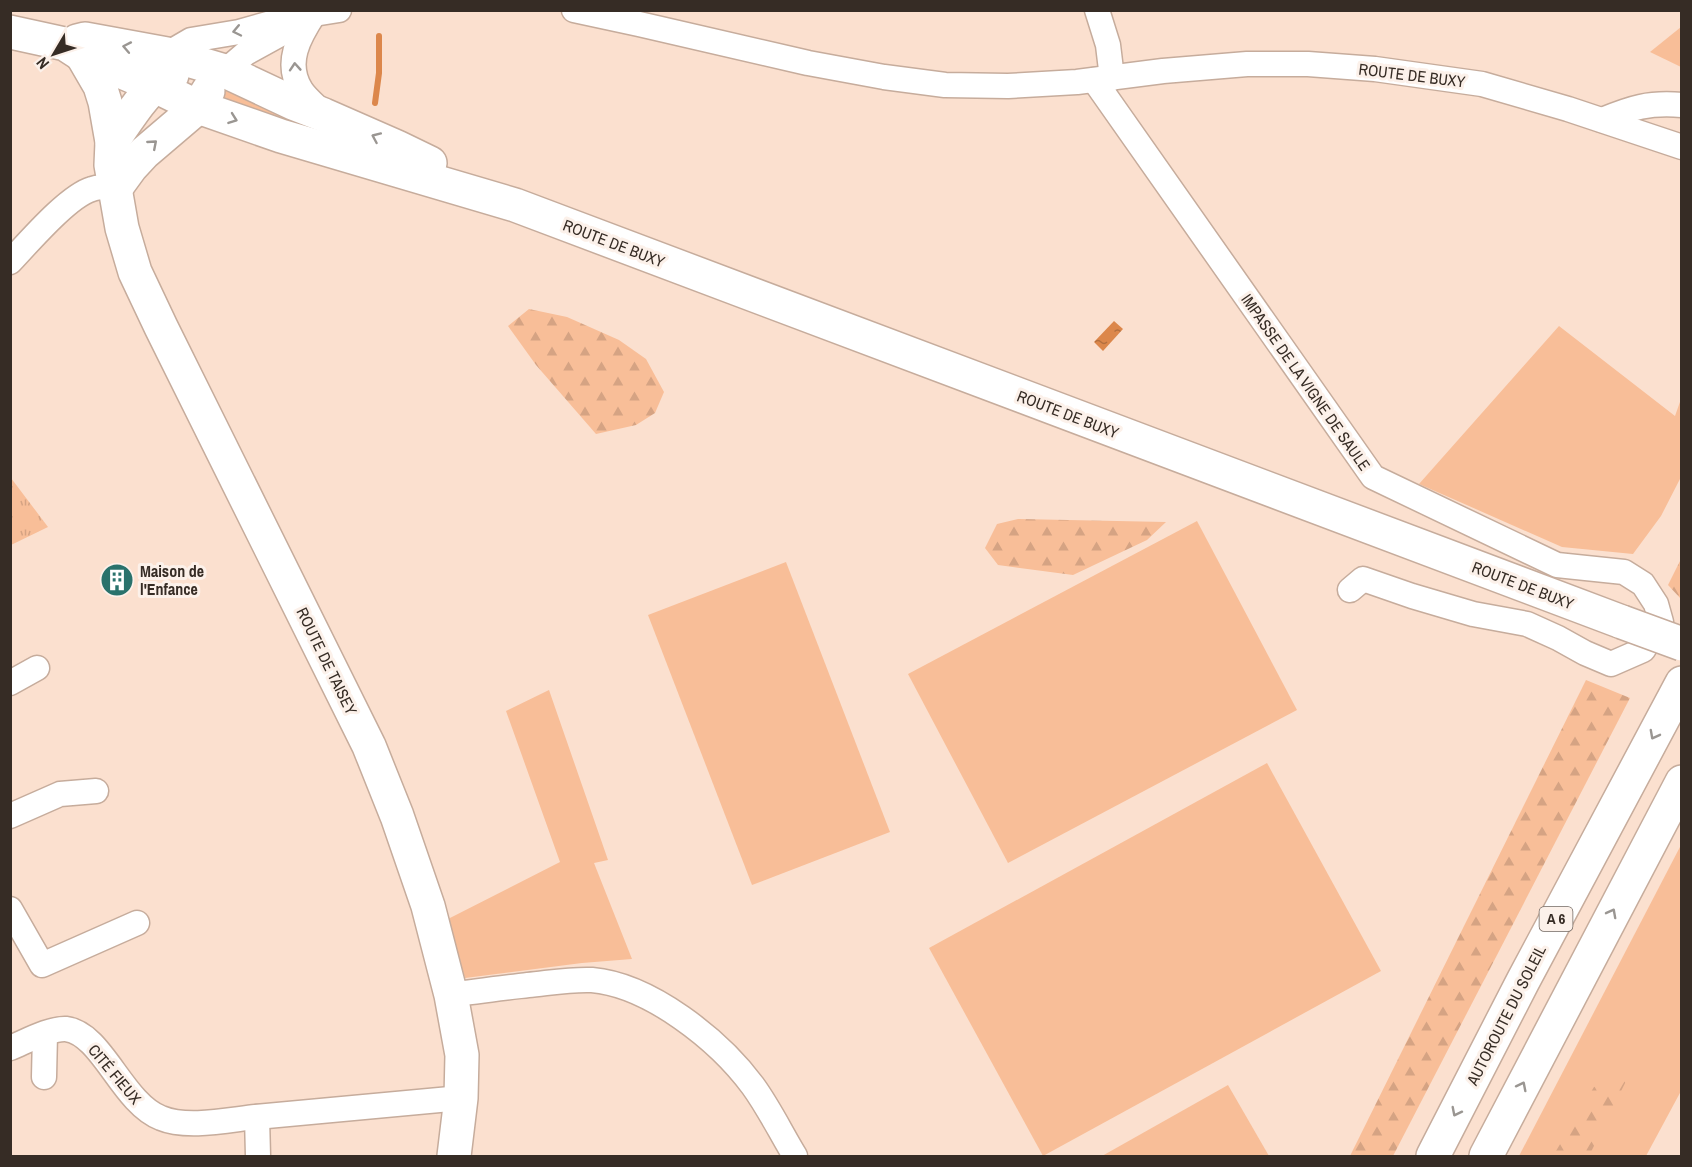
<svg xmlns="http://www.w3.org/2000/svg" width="1692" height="1167" font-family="'Archivo Narrow',sans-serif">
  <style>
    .green { fill: #f8be98 }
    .forest { fill: url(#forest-firs) }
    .park { fill: url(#park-tufts) }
    .water { fill: url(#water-ripples) }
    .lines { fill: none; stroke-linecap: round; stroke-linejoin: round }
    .stream { stroke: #dc874b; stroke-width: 6 }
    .street-casing { stroke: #c6ac9c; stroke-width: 27 }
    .secondary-casing { stroke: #c6ac9c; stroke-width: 36 }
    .highway-casing { stroke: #c6ac9c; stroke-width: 36 }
    .street { stroke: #fff; stroke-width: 24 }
    .secondary { stroke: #fff; stroke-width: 33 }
    .highway { stroke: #fff; stroke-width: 33 }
    .secondary-bridge-casing { stroke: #c6ac9c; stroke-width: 36; stroke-linecap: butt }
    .secondary-bridge { stroke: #fff; stroke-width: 33 }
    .oneway { stroke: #9a9692 }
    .labels { text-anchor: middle; stroke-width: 6; stroke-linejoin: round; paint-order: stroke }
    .shield { fill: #fcf1ea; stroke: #716760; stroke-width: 1.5 }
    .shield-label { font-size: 15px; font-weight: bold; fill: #362c25 }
    .street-label { font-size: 16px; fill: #362c25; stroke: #fcf1ea }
    .poi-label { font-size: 16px; font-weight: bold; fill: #362c25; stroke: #fcf1ea; text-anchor: start }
  </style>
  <defs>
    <pattern id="forest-firs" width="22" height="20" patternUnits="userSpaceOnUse" patternTransform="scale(1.5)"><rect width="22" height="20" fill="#f8be98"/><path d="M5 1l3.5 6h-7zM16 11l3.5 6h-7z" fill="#d5a383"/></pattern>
    <pattern id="park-tufts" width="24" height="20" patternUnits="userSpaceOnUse" patternTransform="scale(1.5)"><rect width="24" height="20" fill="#f8be98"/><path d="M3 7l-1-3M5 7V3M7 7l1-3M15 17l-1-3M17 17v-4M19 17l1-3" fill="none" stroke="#d5a383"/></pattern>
    <pattern id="water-ripples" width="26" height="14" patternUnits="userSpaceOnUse" patternTransform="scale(1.5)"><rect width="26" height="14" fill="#dc874b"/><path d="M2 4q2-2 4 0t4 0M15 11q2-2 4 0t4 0" fill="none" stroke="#b36f3e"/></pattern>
  </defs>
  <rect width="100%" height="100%" fill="#fbe0cf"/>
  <g class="green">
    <path d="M1681,27V67L1650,52Z"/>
    <path d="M228,90L309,128L222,106L223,91Z"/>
    <path d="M1559,326L1675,416L1681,399V477L1661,516L1633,554L1562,547L1419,484Z"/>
    <path d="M1197,521L1297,710L1008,863L908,674Z"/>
    <path d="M786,562L890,832L752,885L648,615Z"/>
    <path d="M549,690L608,860L594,863L632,959L582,963L465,978L446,920L560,862L506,711Z"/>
    <path d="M1267,763L1381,971L1043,1156L929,948Z"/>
    <path d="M1681,845V1091L1646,1156H1519Z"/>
    <path d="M1228,1085L1269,1156H1102Z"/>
  </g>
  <g class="forest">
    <path d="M529,309L567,317L619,340L646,359L664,392L655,413L636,425L596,434L536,365L508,326Z"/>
    <path d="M1018,519H1019L1166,522L1147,540L1073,575L998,565L985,548L997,524Z"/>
    <path d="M1681,559V599L1668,585Z"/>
    <path d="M1586,680L1630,698L1393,1156H1350Z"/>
    <path d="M1629,1075L1589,1156H1553L1594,1087Z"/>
  </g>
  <path class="park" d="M11,478L48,527L11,545Z"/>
  <path class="water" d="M1114,321L1123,329L1103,351L1094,342Z"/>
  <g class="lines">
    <path class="stream" d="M375,103L379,73V36"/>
    <g class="street-casing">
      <g id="street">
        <path d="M574,10L639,24L808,63L884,77L945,85L1008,86L1077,82L1163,71L1247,64H1308L1375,69L1482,84L1568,109L1682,147"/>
        <path d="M1097,10L1108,45L1112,78"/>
        <path d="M314,14C299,37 284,63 301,90C306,98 315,105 321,111"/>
        <path d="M167,54L191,40L239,32L289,18L339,10"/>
        <path d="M225,71L246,53L297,25"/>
        <path d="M1094,80L1373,477L1557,565L1624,572L1643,584L1656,604L1661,622L1643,650L1611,664L1585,653L1558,638L1527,624L1473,614L1412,596L1363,579L1350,590"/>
        <path d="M1602,120C1631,108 1649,102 1682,105"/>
        <path d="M10,262C29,242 68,196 92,189C99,186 107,187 115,189"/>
        <path d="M10,683L37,668"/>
        <path d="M10,816L60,794L96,791"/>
        <path d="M10,909L42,965L137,923"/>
        <path d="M451,995C477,991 503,988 528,985C549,983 571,979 592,980C650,985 719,1040 753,1086C769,1108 781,1133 795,1156"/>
        <path d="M10,1048C25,1042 50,1028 66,1029C102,1033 122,1103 161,1118C187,1129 228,1120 256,1117C324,1111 393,1104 461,1098"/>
        <path d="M44,1077L45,1034"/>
        <path d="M257,1117L258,1156"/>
      </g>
    </g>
    <g class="secondary-casing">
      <g id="secondary">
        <path d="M10,32L65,44L82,55L155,86L198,107L281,136L515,205L1622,622"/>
        <path d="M77,41L85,39L167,54L225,71L293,103L324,115L397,147L430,163"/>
        <path d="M82,55L100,86L105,102L112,142L111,165L122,228L135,272L161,327L369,746L397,816L428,906L451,995L462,1055L461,1098L454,1156"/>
        <path d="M112,142C127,121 147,85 172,75"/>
        <path d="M115,189L131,167L144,153L198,107L208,91"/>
      </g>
    </g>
    <g class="highway-casing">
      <g id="highway">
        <path d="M1433,1156L1523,981L1682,683"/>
        <path d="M1486,1156L1682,782"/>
      </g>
    </g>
    <use href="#street" class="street"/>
    <use href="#secondary" class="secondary"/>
    <use href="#highway" class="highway"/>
    <g class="secondary-bridge-casing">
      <path id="secondary-bridge" d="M1622,622L1682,644"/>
    </g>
    <use href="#secondary-bridge" class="secondary-bridge"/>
  </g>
  <defs><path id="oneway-chevron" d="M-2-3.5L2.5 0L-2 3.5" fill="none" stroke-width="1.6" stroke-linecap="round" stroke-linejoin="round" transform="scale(1.5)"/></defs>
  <g class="oneway">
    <use href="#oneway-chevron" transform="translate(237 31) rotate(168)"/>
    <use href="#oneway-chevron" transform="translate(127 47) rotate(-169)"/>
    <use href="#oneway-chevron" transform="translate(295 67) rotate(-94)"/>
    <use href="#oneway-chevron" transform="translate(233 119) rotate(20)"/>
    <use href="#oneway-chevron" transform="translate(376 137) rotate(-156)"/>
    <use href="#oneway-chevron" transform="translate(153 144) rotate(-41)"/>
    <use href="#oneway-chevron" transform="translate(1654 735) rotate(118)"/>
    <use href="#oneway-chevron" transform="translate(1612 913) rotate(-62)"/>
    <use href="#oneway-chevron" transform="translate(1522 1086) rotate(-63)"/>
    <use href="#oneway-chevron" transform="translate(1456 1112) rotate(117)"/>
  </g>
  <defs>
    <g id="building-disc" transform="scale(1.725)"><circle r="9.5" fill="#29726c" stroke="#fcf1ea"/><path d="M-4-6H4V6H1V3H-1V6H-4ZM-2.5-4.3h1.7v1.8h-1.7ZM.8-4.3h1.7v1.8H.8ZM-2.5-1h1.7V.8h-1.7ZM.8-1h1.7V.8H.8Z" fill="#fff"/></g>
  </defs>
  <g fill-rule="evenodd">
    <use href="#building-disc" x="117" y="580"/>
  </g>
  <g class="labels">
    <rect class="shield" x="1539.5" y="907" width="33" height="24" rx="4.5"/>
    <g class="shield-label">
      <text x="1556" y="924">A 6</text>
    </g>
    <g class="street-label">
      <text transform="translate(1412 75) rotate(7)" y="6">ROUTE DE BUXY</text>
      <text transform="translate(614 243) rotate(21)" y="6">ROUTE DE BUXY</text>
      <text transform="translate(1306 382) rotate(55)" y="6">IMPASSE DE LA VIGNE DE SAULE</text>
      <text transform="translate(1068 414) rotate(21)" y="6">ROUTE DE BUXY</text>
      <text transform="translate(1523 585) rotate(21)" y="6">ROUTE DE BUXY</text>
      <text transform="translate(327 661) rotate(64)" y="6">ROUTE DE TAISEY</text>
      <text transform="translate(1506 1015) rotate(-63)" y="6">AUTOROUTE DU SOLEIL</text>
      <text transform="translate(115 1074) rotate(50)" y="6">CITÉ FIEUX</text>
    </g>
    <g class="poi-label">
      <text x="140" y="577">Maison de<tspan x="140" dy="18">l'Enfance</tspan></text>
    </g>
  </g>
  <rect width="1692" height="1167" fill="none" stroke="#362c25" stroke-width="24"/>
  <g transform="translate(54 54) rotate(231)" stroke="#fcf1ea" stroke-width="4.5" paint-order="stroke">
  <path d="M0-4.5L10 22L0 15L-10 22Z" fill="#362c25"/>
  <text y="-9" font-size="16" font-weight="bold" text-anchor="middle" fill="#362c25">N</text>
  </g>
</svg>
